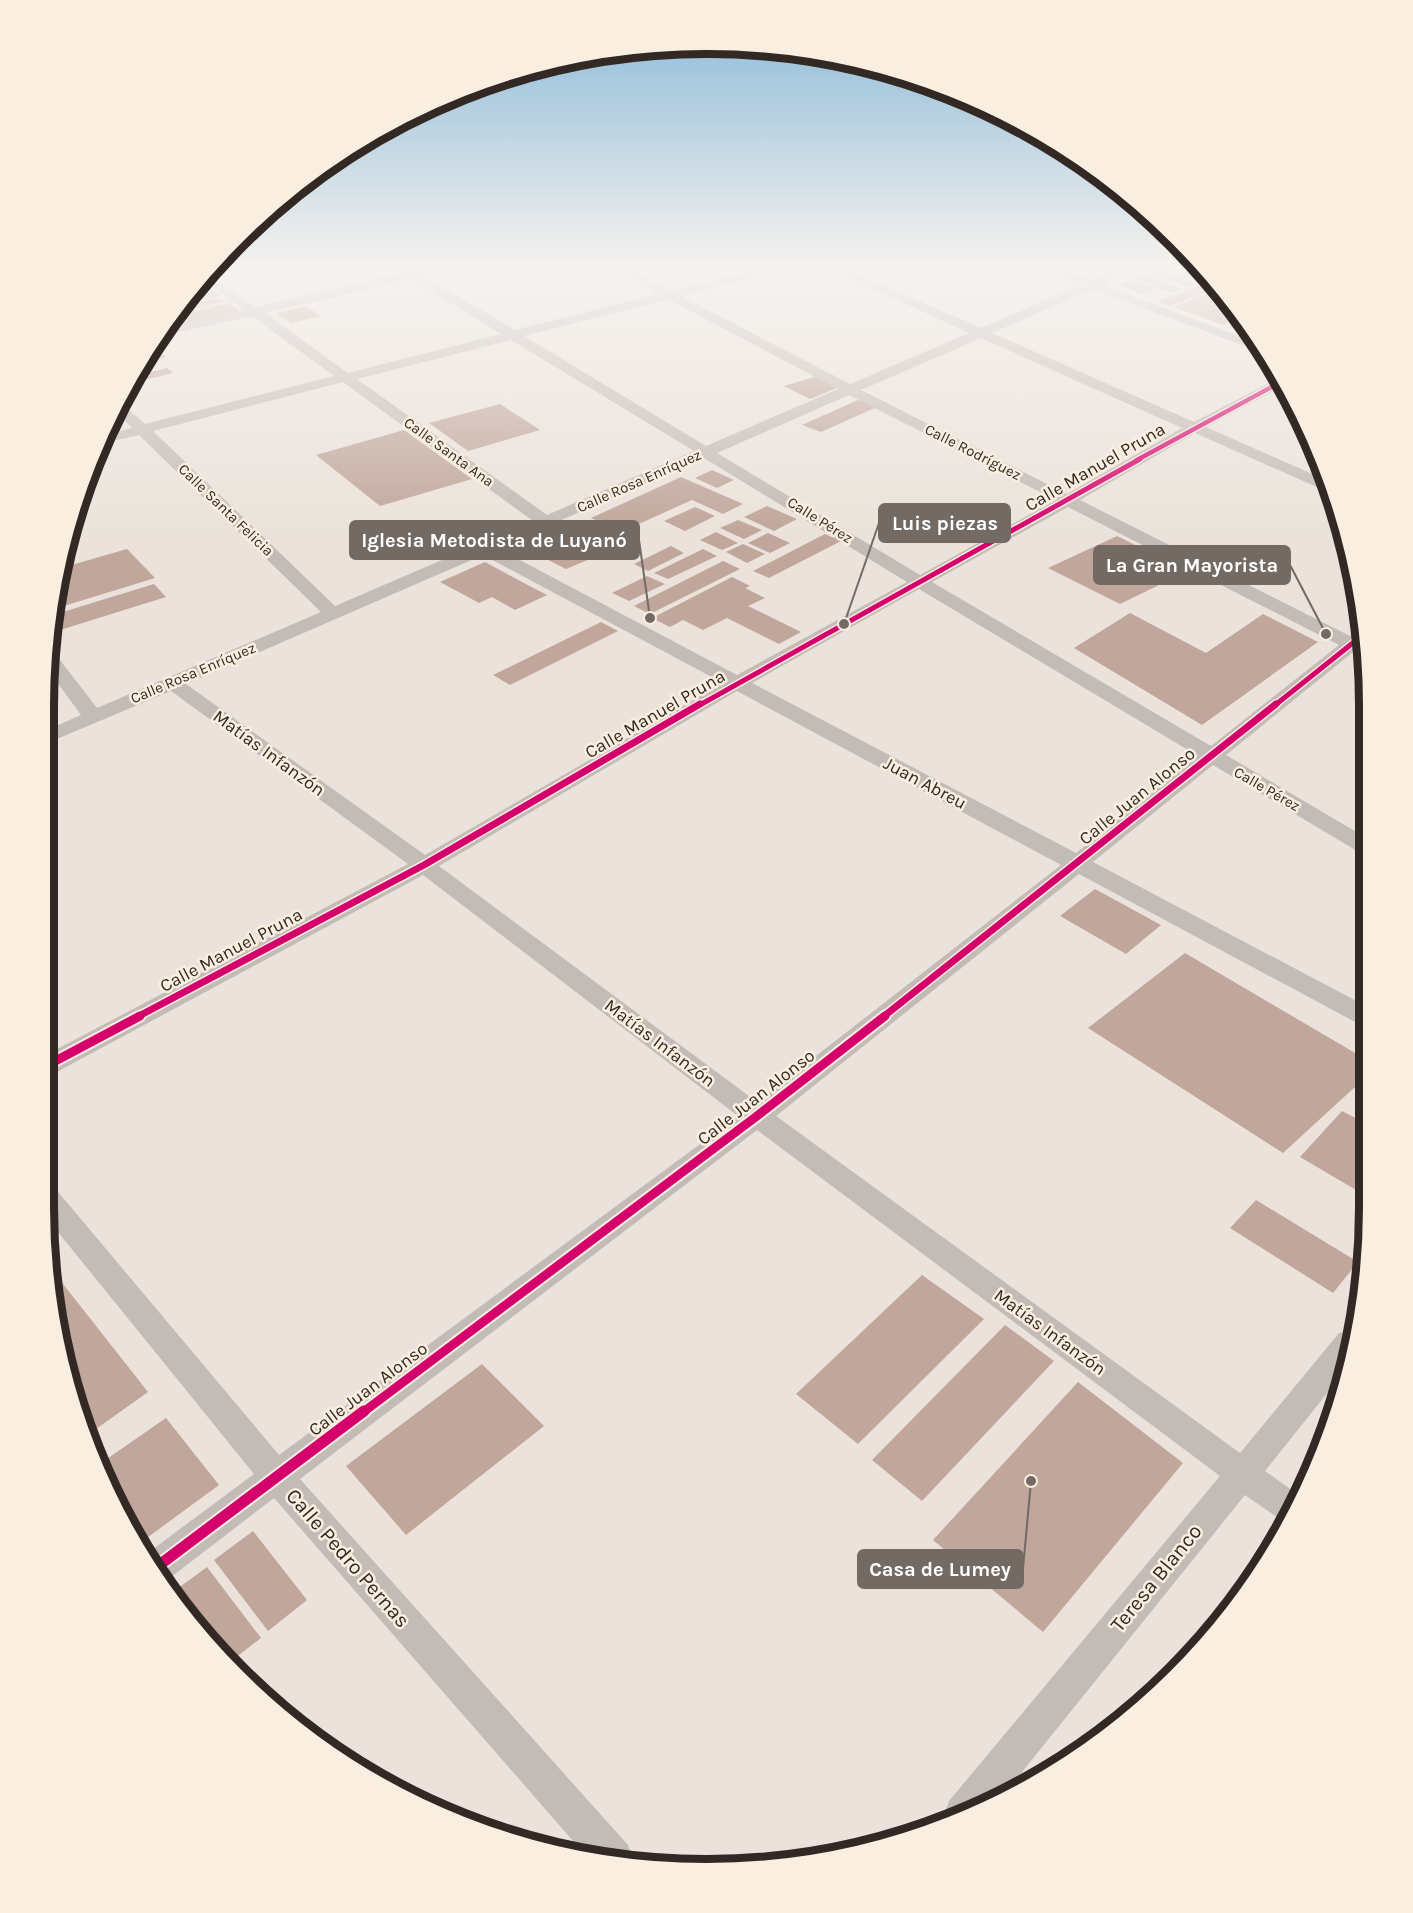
<svg xmlns="http://www.w3.org/2000/svg" width="1413" height="1913" font-family="Karla,sans-serif">
  <style>
    .building { fill: #c0a69b }
    .lines { fill: none; stroke-linecap: round; stroke-linejoin: round }
    .lane { fill: #c3bbb5; fill-rule: evenodd }
    .street { fill: #c3bbb5; fill-rule: evenodd }
    .cycleway-far4-casing { stroke: #faeee0; stroke-width: 7 }
    .cycleway-far3-casing { stroke: #faeee0; stroke-width: 8 }
    .cycleway-far2-casing { stroke: #faeee0; stroke-width: 10 }
    .cycleway-far1-casing { stroke: #faeee0; stroke-width: 13 }
    .cycleway-casing { stroke: #faeee0; stroke-width: 15 }
    .cycleway-far4 { stroke: #d6006c; stroke-width: 4.5 }
    .cycleway-far3 { stroke: #d6006c; stroke-width: 5 }
    .cycleway-far2 { stroke: #d6006c; stroke-width: 7 }
    .cycleway-far1 { stroke: #d6006c; stroke-width: 9 }
    .cycleway { stroke: #d6006c; stroke-width: 11 }
    .labels { text-anchor: middle; stroke-width: 5; stroke-linejoin: round; paint-order: stroke }
    .far-street-label { font-size: 15px; fill: #332924; stroke: #faeee0 }
    .street-label { font-size: 18px; fill: #332924; stroke: #faeee0 }
    .near-street-label { font-size: 21px; fill: #332924; stroke: #faeee0 }
    .rim { fill: none; stroke: #332924; stroke-width: 8 }
    .leader { fill: none; stroke: #736a64; stroke-width: 2 }
    .callout-dot { fill: #736a64; stroke: #faeee0; stroke-width: 2 }
    .callout { fill: #736a64; stroke: #736a64; stroke-width: 2 }
    .callout-label { font-size: 20px; text-anchor: middle; font-weight: bold; fill: #fff }
  </style>
  <rect width="100%" height="100%" fill="#ebe3db"/>
  <g class="building">
    <path d="M1163,266H1198L1218,288L1159,268Z"/>
    <path d="M1156,268L1199,283L1188,287L1145,272Z"/>
    <path d="M1143,274L1184,289L1172,293L1131,277Z"/>
    <path d="M1131,280L1156,289L1142,294L1117,284Z"/>
    <path d="M201,283L212,290L191,295Z"/>
    <path d="M1200,285L1214,289L1171,306L1157,302Z"/>
    <path d="M1216,290L1222,292L1233,303L1241,317L1224,325L1174,307Z"/>
    <path d="M215,291L221,296L183,304L189,297Z"/>
    <path d="M218,298L224,302L176,313L182,306Z"/>
    <path d="M229,303L241,312L162,329L174,315Z"/>
    <path d="M306,306L321,316L291,323L276,313Z"/>
    <path d="M1243,321L1250,334L1229,327Z"/>
    <path d="M151,346L166,357L152,361L146,356Z"/>
    <path d="M142,363L151,372L167,368L173,373L131,383Z"/>
    <path d="M818,376L839,387L810,399L784,386Z"/>
    <path d="M858,400L877,407L821,432L802,425Z"/>
    <path d="M500,404L540,430L468,451L429,423Z"/>
    <path d="M404,430L472,479L380,506L316,455Z"/>
    <path d="M712,470L734,480L717,488L695,478Z"/>
    <path d="M681,477L743,504L723,514L692,500L621,532L591,518Z"/>
    <path d="M767,506L797,519L774,531L744,517Z"/>
    <path d="M695,507L715,516L685,531L664,521Z"/>
    <path d="M738,520L762,530L744,539L720,528Z"/>
    <path d="M585,522L624,540L611,547L614,549L566,569L525,548Z"/>
    <path d="M716,532L738,543L722,550L700,540Z"/>
    <path d="M768,533L790,543L770,553L748,543Z"/>
    <path d="M825,534L841,541L769,578L753,571Z"/>
    <path d="M1117,536L1188,571L1120,604L1048,568Z"/>
    <path d="M743,544L765,554L747,563L726,552Z"/>
    <path d="M671,546L684,553L648,571L634,564Z"/>
    <path d="M127,549L155,578L54,609L61,568Z"/>
    <path d="M703,549L717,556L668,579L654,573Z"/>
    <path d="M723,561L740,569L650,614L634,606Z"/>
    <path d="M485,562L524,583L547,595L515,610L492,597L479,603L440,582Z"/>
    <path d="M647,576L665,584L629,601L612,593Z"/>
    <path d="M732,577L750,586L745,588L765,598L748,606L801,632L779,644L727,618L703,630L683,620L670,627L652,618Z"/>
    <path d="M154,584L166,597L60,630L52,621L53,615Z"/>
    <path d="M1130,613L1206,653L1263,614L1318,642L1202,725L1074,648Z"/>
    <path d="M601,622L618,631L510,685L493,675Z"/>
    <path d="M1095,889L1161,925L1126,954L1060,916Z"/>
    <path d="M1185,953L1367,1060V1076L1283,1153L1088,1028Z"/>
    <path d="M1342,1111L1367,1124L1368,1197L1300,1157Z"/>
    <path d="M1256,1200L1358,1262L1333,1293L1230,1228Z"/>
    <path d="M52,1270L148,1392L89,1434L66,1378Z"/>
    <path d="M922,1275L984,1319L858,1444L796,1394Z"/>
    <path d="M1005,1325L1054,1361L922,1501L872,1460Z"/>
    <path d="M482,1364L544,1426L406,1535L346,1466Z"/>
    <path d="M1078,1382L1183,1463L1043,1632L933,1540Z"/>
    <path d="M166,1418L219,1485L140,1543L127,1525L101,1463Z"/>
    <path d="M253,1531L307,1600L268,1631L214,1560Z"/>
    <path d="M207,1567L261,1638L230,1662L177,1589Z"/>
  </g>
  <g class="lines">
    <path class="lane" d="M685,266H693L722,282L717,283Z"/>
    <path class="street" d="M393,266H407L415,270L435,266H456L454,269L424,276L515,330L658,294L609,266H624L671,291L769,266H789L787,269L681,296L850,384L969,333L824,266H840L981,328L1081,285L1038,269L1036,266H1053L1091,280L1125,266H1141L1103,285L1255,342L1261,352L1092,289L992,333L1194,422L1277,379L1281,387L1206,427L1326,480L1328,492L1195,433L1080,500L1350,636L1364,628V655L1353,652L1226,755L1365,837V853L1357,851L1213,765L1093,862L1366,1006L1367,1026L1357,1023L1079,874L776,1116L1240,1453L1339,1333L1352,1330L1344,1372L1265,1471L1300,1496L1287,1524L1245,1495L1002,1797L947,1822L944,1815L949,1801L1220,1476L757,1130L300,1479L628,1845L633,1860L587,1857L274,1498L166,1581L164,1582L145,1555L254,1474L45,1216L44,1184L54,1187L279,1455L738,1116L423,875L53,1074L44,1076V1056L408,864L171,691L45,744V731L81,715L45,666L47,650L53,651L97,708L321,612L139,435L99,444L104,435L132,428L116,412L121,403L145,424L334,376L252,316L156,337L163,329L244,310L203,280L208,274L256,307L402,273ZM411,279L501,334L348,373L265,313ZM668,299L838,389L706,446L524,336ZM981,338L1182,428L1067,494L861,390ZM511,340L694,451L547,515L357,379ZM343,382L533,521L335,606L153,431ZM849,395L1056,500L920,575L717,453ZM704,458L907,582L737,675L497,548ZM1068,507L1339,645L1211,746L932,582ZM483,555L723,683L425,855L186,684ZM919,589L1198,756L1076,853L752,683ZM737,691L1061,865L757,1102L439,866Z"/>
    <g class="cycleway-far4-casing">
      <path id="cycleway-far4" d="M1137,460L1279,383"/>
    </g>
    <g class="cycleway-far3-casing">
      <g id="cycleway-far3">
        <path d="M698,706L1140,459"/>
        <path d="M1274,706L1364,634"/>
      </g>
    </g>
    <g class="cycleway-far2-casing">
      <g id="cycleway-far2">
        <path d="M137,1017L424,865L700,704"/>
        <path d="M883,1017L1276,704"/>
      </g>
    </g>
    <g class="cycleway-far1-casing">
      <g id="cycleway-far1">
        <path d="M44,1067L140,1016"/>
        <path d="M362,1413L757,1116L885,1016"/>
      </g>
    </g>
    <g class="cycleway-casing">
      <path id="cycleway" d="M154,1569L364,1411"/>
    </g>
    <use href="#cycleway-far4" class="cycleway-far4"/>
    <use href="#cycleway-far3" class="cycleway-far3"/>
    <use href="#cycleway-far2" class="cycleway-far2"/>
    <use href="#cycleway-far1" class="cycleway-far1"/>
    <use href="#cycleway" class="cycleway"/>
  </g>
  <linearGradient id="sky" x2="0" y2="1"><stop stop-color="#87b8d7"/><stop offset="0.5" stop-color="#f6f2ef"/><stop offset="1" stop-color="#f6f2ef" stop-opacity="0"/></linearGradient>
  <rect width="1413" height="534" fill="url(#sky)"/>
  <g class="labels">
    <g class="far-street-label">
      <text transform="translate(449 452) rotate(36)" y="5">Calle Santa Ana</text>
      <text transform="translate(973 452) rotate(27)" y="5">Calle Rodríguez</text>
      <text transform="translate(639 481) rotate(-24)" y="5">Calle Rosa Enríquez</text>
      <text transform="translate(226 510) rotate(44)" y="5">Calle Santa Felicia</text>
      <text transform="translate(820 520) rotate(32)" y="5">Calle Pérez</text>
      <text transform="translate(193 673) rotate(-23)" y="5">Calle Rosa Enríquez</text>
      <text transform="translate(1267 789) rotate(30)" y="5">Calle Pérez</text>
    </g>
    <g class="street-label">
      <text transform="translate(1095 467) rotate(-30)" y="6">Calle Manuel Pruna</text>
      <text transform="translate(655 714) rotate(-30)" y="6">Calle Manuel Pruna</text>
      <text transform="translate(269 753) rotate(36)" y="6">Matías Infanzón</text>
      <text transform="translate(925 783) rotate(28)" y="6">Juan Abreu</text>
      <text transform="translate(1137 796) rotate(-39)" y="6">Calle Juan Alonso</text>
      <text transform="translate(231 950) rotate(-28)" y="6">Calle Manuel Pruna</text>
      <text transform="translate(660 1043) rotate(37)" y="6">Matías Infanzón</text>
      <text transform="translate(756 1097) rotate(-38)" y="6">Calle Juan Alonso</text>
      <text transform="translate(1050 1332) rotate(36)" y="6">Matías Infanzón</text>
      <text transform="translate(368 1389) rotate(-37)" y="6">Calle Juan Alonso</text>
    </g>
    <g class="near-street-label">
      <text transform="translate(348 1558) rotate(49)" y="7">Calle Pedro Pernas</text>
      <text transform="translate(1156 1578) rotate(-51)" y="7">Teresa Blanco</text>
    </g>
  </g>
  <path d="M0 0H1413V1913H0ZM706 54H707A652 652 0 0 1 1359 706V1207A652 652 0 0 1 707 1859H706A652 652 0 0 1 54 1207V706A652 652 0 0 1 706 54Z" fill="#faeee0" fill-rule="evenodd"/>
  <path class="rim" d="M706 54H707A652 652 0 0 1 1359 706V1207A652 652 0 0 1 707 1859H706A652 652 0 0 1 54 1207V706A652 652 0 0 1 706 54Z"/>
  <path class="leader" d="M844 624L879 523M650 618L639 540M1326 634L1290 565M1031 1481L1023 1569"/>
  <g class="callout-dot">
    <circle cx="844" cy="624" r="6"/>
    <circle cx="650" cy="618" r="6"/>
    <circle cx="1326" cy="634" r="6"/>
    <circle cx="1031" cy="1481" r="6"/>
  </g>
  <g class="callout">
    <rect x="879" y="504" width="131" height="38" rx="6"/>
    <rect x="350" y="521" width="289" height="38" rx="6"/>
    <rect x="1094" y="546" width="196" height="38" rx="6"/>
    <rect x="858" y="1550" width="165" height="38" rx="6"/>
  </g>
  <g class="callout-label">
    <text x="945" y="530">Luis piezas</text>
    <text x="494" y="547">Iglesia Metodista de Luyanó</text>
    <text x="1192" y="572">La Gran Mayorista</text>
    <text x="940" y="1576">Casa de Lumey</text>
  </g>
</svg>
